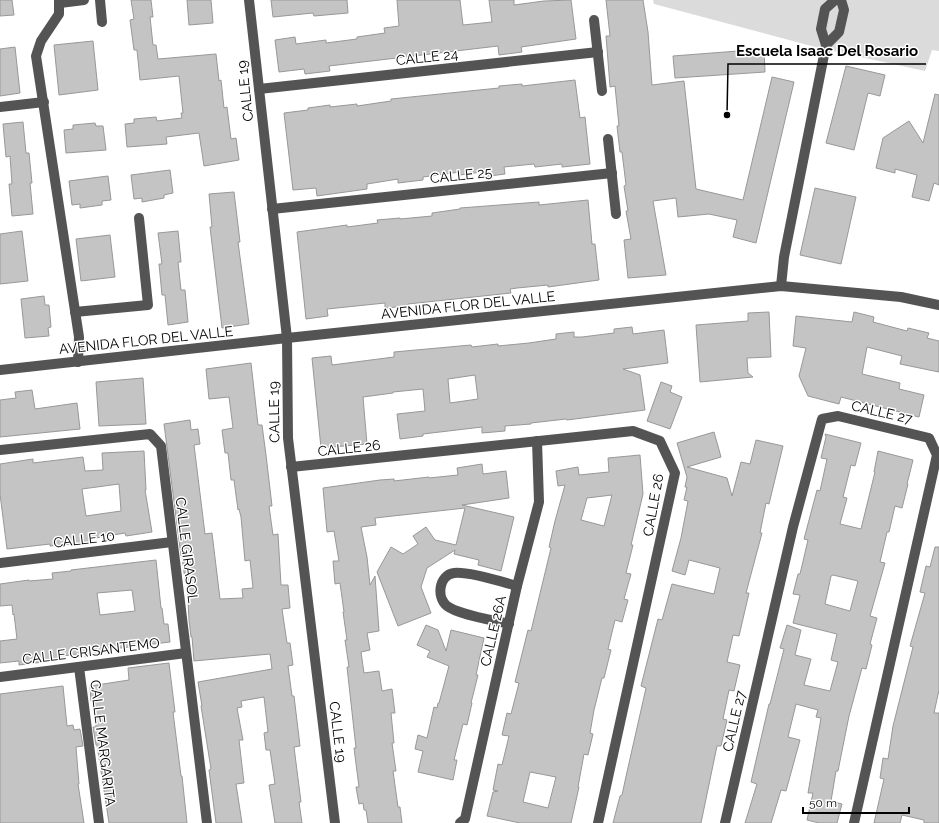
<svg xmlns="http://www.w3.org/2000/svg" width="939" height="823" font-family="Raleway,sans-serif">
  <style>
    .green { fill: #dbdbdb }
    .building { fill: #c4c4c4; stroke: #989898; fill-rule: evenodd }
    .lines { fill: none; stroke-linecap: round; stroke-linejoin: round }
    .minor { stroke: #545454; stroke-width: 10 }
    .labels { text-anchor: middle; stroke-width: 3; stroke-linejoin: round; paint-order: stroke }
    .street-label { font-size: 14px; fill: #000; stroke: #fff }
    .leader { fill: none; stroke: #000; stroke-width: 1.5 }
    .callout-dot { fill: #000; stroke: #fff; stroke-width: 1.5 }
    .callout-label { font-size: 15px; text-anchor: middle; font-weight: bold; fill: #000; stroke: #fff; stroke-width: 3; stroke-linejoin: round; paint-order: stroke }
  </style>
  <rect width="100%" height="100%" fill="#fff"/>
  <path class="green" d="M653,0H939V51L932,50L925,71L819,48L654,4Z"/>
  <g class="building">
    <path d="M0,0H12L14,15L0,16Z"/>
    <path d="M131,0H151L153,17H150L153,45H156L158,59L216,54L219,81L221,80L224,108L227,107L231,139L236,138L239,160L204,166L199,133L166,137L167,144L127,147L125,124L134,123V119L156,117L157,121L182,118L181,113H183L179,76L140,80L137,50H134L130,20L134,19Z"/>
    <path d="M187,0H211L213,23L189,25Z"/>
    <path d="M271,0H347L348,13L314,16L313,13L273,17Z"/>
    <path d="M397,0H460L463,25L492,22L489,0H514V5L544,1L571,0L576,39L521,47L522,52L499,55L498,46L329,66L330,71L305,74L304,69L279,72L275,40L295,37L296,44L326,40V43L357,39V37L385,33L384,28L399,26Z"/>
    <path d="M606,0H643L648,32L652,85L684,81L696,189L743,200L772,77L794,82L756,243L733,237L737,220L709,214L678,217L676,198L653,201L666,275L628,278L624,240L631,239L626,211H628L624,186L626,185L622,152H620L617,126H619L615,86L610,87L608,61L606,36H610Z"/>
    <path d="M93,41L98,90L59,95L54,45Z"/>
    <path d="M15,47L20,93L0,96V49Z"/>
    <path d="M764,49L765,72L675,78L673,56Z"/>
    <path d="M846,66L885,75L880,96L868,93L854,150L826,143Z"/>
    <path d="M575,80L580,118L585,117L590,164L562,167V164L535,167L534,164L504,167L505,174L482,177L481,172L460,175V172L423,177V180L398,183V179L367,184V189L317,196L316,188L293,190L284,113L308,110V108L330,105V107L357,104V106L391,101V99L499,88V86L522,84V86Z"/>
    <path d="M935,94L939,95V185L934,183L929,201L912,197L917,175L895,169V173L876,168L883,138L909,121L923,143Z"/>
    <path d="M23,122L26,153H29L32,183H30L33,214L12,216L9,184H12L10,156L6,157L3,124Z"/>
    <path d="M95,123L96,126H103L106,150L66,153L64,130L73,129V125Z"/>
    <path d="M170,170L173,193L164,195V198L142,202V198L134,199L131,175Z"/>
    <path d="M108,176L111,200L102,201V205L80,208V204L72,205L69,181Z"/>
    <path d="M815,188L856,197L841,264L800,255Z"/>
    <path d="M234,192L240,242H238L249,324L222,328L210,227H212L209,194Z"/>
    <path d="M588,200L592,244H595L599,280L548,287V285L517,288L510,289L511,293L408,304V306L385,308V303L327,309L328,316L306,319L297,232L347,225V227L378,223L377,220L400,218V219L432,216V213L460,209V208L539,202V205Z"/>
    <path d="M22,231L28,281L0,284V234Z"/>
    <path d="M178,231L181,262H178L181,290H185L188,322L168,325L165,295H162L159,264H162L158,233Z"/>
    <path d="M110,235L115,277L81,281L76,239Z"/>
    <path d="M44,296L45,305H49L51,327L48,328L49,336L25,338L21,299Z"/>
    <path d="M769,312L771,357L747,358L748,373L753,377L700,382L696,325L748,321V313Z"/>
    <path d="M854,312L874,317L873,322L907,331L908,328L929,333L927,338L939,341V372L900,364L902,356L867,347L862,374L900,383L899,389L924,395L919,417L841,397L839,404L808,396L799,376L806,348L793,346L796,316L852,322Z"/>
    <path d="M632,327L633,334L664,330L668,363L623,369L640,375L645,410L567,420L566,419L531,423V424L505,426V431L482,433V427L423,434V436L400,439L397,414L425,411L423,389L393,392V393L363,397L367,444L321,448L312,358L331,356L332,365L394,357V352L471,345L472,347L498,344V346L529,343L556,339V334L574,332V337H582L614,333V329ZM475,375L478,399L450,403L448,379Z"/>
    <path d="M251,363L258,425H262L266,455L272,506H269L273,535L278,534L281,585H288L290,608L282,609L287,643H290L293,665L288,666L292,696H294L300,746L294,747L301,802H299L302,823H275L269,785L275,784L270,750H266L264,733L268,732L264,697L241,701L242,707L237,708L243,740H239L244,783L236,784L242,823H216L209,770L211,769L201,706H202L198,682L272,669L270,654L194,661L192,637H191L189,620L187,580H185L182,556H181L164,424L190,420L191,430L198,429L200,444L194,445L205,534L212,533L220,599L243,598L242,589L253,588L250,560L245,561L241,517L239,509L238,510L234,480H231L228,453H225L222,430L233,428L229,397L209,399L206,369Z"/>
    <path d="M143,378L146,424L99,426L96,382Z"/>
    <path d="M661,382L672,386L670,392L682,397L670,429L647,421Z"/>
    <path d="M32,390L35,409L77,403L80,429L0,437V400L16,398L15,392Z"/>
    <path d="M714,432L721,457L687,467L727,478L732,496L741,462L750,464L756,440L783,446L769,504L766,503L760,533H762L746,593H749L739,636L733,635L727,662L740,665L734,691L729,690L723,719L727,720L721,746H717L701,823H613L620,796L622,795L627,772L646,688L641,686L658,619L662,620L672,584L714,594L720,568L689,560L685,575L672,571L681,538L688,501L684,500L687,487H685L687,477L677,443Z"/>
    <path d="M825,434L861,443L855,466L851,465L843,497L847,498L840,524L861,529L875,472H874L878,451L913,460L907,484H908L902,508L895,506L889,532H887L880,562L885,563L870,616L877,618L870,644L872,645L866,669L862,668L849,716L838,771H836L831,801L842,804L837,823H819L807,820L813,793H808L821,718L816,717L818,710L796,704L788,737L800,740L786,791L781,790L771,823H745L757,784L751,782L769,704H770L784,649L780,648L787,625L801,630L795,655L811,659L804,685L830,691L838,662L831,660L837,634L793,623L800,595L793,594L798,574H800L808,540L804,539L817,490L820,491L827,459L821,458L826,437ZM833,575L858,581L850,611L825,604L831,576Z"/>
    <path d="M144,451L146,490H145L152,532L126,536L125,533L90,539V541L73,544L50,546V544L7,549L0,494V464L33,459V463L83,457L85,471L103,470L102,453ZM119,484L121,511L86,516L82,489Z"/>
    <path d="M640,455L643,494L631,545H633L626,573L631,574L624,599L628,600L622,622L615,620L608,649L611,650L604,678H602L594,710L590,733L593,734L588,755L584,754L578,787H579L571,823H520L487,816L493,792L498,791L493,790L498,764L502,765L509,736L502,735L507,713L511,714L519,683L515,682L528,630L531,631L537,606L551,548L549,547L555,521L565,485L558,486L556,471L578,467L579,475L609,472L608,458ZM612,495L604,526L581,520L587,498ZM530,772L556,777L548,808L523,802Z"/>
    <path d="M482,464L483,474L506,471L509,498L462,505L514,517L501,571L478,565L479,560L454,554L455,550L427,568L421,587L431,613L398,626L377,572L391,547L403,554L418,544L413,536L426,527L435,540L456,545L465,508L375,518L376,525L361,527L367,557L370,585L375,576L379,631L367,633L370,650L361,652L364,673L379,671L382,691L392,689L395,713H391L394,743H392L396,771H393L398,807H400L402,823H368L366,810H364L363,803L359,804L356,787H359L354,748H356L347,667H349L345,640H347L343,612H344L340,583L335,584L333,561H339L334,531L327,532L323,488L380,480L394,479V481L429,477V478L458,475L457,468Z"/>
    <path d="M935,547H939V690L934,713H939V823H924V820L902,815L900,823H874L884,779L880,778L883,758L888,759L893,726L913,647L910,646L925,593L920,592L926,566L930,567Z"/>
    <path d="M156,560L161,608H162L164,624H168L170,642L96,651V655L85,657V654L59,656V660L19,665V661L0,663V641L17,639L14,614L13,615L12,605L0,606V584L29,580V581L53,579L52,573L71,571V570ZM132,590L135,611L100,615L97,593Z"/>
    <path d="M426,625L438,630L446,651L451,630L484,638L476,675H478L471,703H472L467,725L463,724L454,760H457L453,780L418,772L423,751L415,749L418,735L427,738L434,707L437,708L438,703H439L449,666L427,657L430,651L417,645Z"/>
    <path d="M169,663L175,712H173L181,776H182L187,823H109L97,745H96L93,727H96L95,701H91L90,686L129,680L128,668Z"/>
    <path d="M63,686L67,726L73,725L74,730L80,729L83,746L76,747L79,784H78L84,823H0V694Z"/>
  </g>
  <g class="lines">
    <g class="minor">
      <path d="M59,0V14L41,41L36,56L79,337L78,362"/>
      <path d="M100,0L102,22"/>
      <path d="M249,0L287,338L288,438L335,823"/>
      <path d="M60,3L84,0"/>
      <path d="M594,20L602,91"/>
      <path d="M826,45L839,32L844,10L841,0"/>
      <path d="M259,89L598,52"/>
      <path d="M0,107L44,102"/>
      <path d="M608,139L616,214"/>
      <path d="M272,209L612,173"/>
      <path d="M781,286L784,257L826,45L821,29L825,9L835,0"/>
      <path d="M75,312L148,305L139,218"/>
      <path d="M0,370L287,338L781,286L901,297L939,305"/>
      <path d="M0,450L150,434L161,446L207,823"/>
      <path d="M291,467L633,431L660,441L675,473L598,823"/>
      <path d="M0,563L172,542"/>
      <path d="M509,624C493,620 459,615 447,606C436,597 439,575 454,573C468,571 503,582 517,586"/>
      <path d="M79,667L99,823"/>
      <path d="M0,677L186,653"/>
      <path d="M460,823L465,819L517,586L539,502L537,441"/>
      <path d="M725,823L793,527L822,419L838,416L929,438L937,455L854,823"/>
    </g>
  </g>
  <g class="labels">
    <g class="street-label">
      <text transform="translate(427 57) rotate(-6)" y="5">CALLE 24</text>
      <text transform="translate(245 91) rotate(-96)" y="5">CALLE 19</text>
      <text transform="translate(461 175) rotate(-6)" y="5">CALLE 25</text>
      <text transform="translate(468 305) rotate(-6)" y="5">AVENIDA FLOR DEL VALLE</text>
      <text transform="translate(146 340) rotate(-6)" y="5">AVENIDA FLOR DEL VALLE</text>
      <text transform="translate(274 412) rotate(-91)" y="5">CALLE 19</text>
      <text transform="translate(882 412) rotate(13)" y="5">CALLE 27</text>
      <text transform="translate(349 448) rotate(-6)" y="5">CALLE 26</text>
      <text transform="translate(653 505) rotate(-80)" y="5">CALLE 26</text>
      <text transform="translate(84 539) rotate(-7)" y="5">CALLE 10</text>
      <text transform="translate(187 550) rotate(83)" y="5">CALLE GIRASOL</text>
      <text transform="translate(493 631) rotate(-77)" y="5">CALLE 26A</text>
      <text transform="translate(91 651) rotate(-7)" y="5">CALLE CRISANTEMO</text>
      <text transform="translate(734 721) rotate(-77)" y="5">CALLE 27</text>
      <text transform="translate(338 732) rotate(83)" y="5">CALLE 19</text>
      <text transform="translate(103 743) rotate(83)" y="5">CALLE MARGARITA</text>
    </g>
  </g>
  <path class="leader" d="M727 115L728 64H926"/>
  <circle class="callout-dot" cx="727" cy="115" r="4"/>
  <g class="callout-label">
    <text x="827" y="56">Escuela Isaac Del Rosario</text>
  </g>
  <path d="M803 807v6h106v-6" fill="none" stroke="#000000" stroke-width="2"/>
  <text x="809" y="807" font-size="12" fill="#000000" stroke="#ffffff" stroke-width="3" paint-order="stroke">50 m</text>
</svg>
